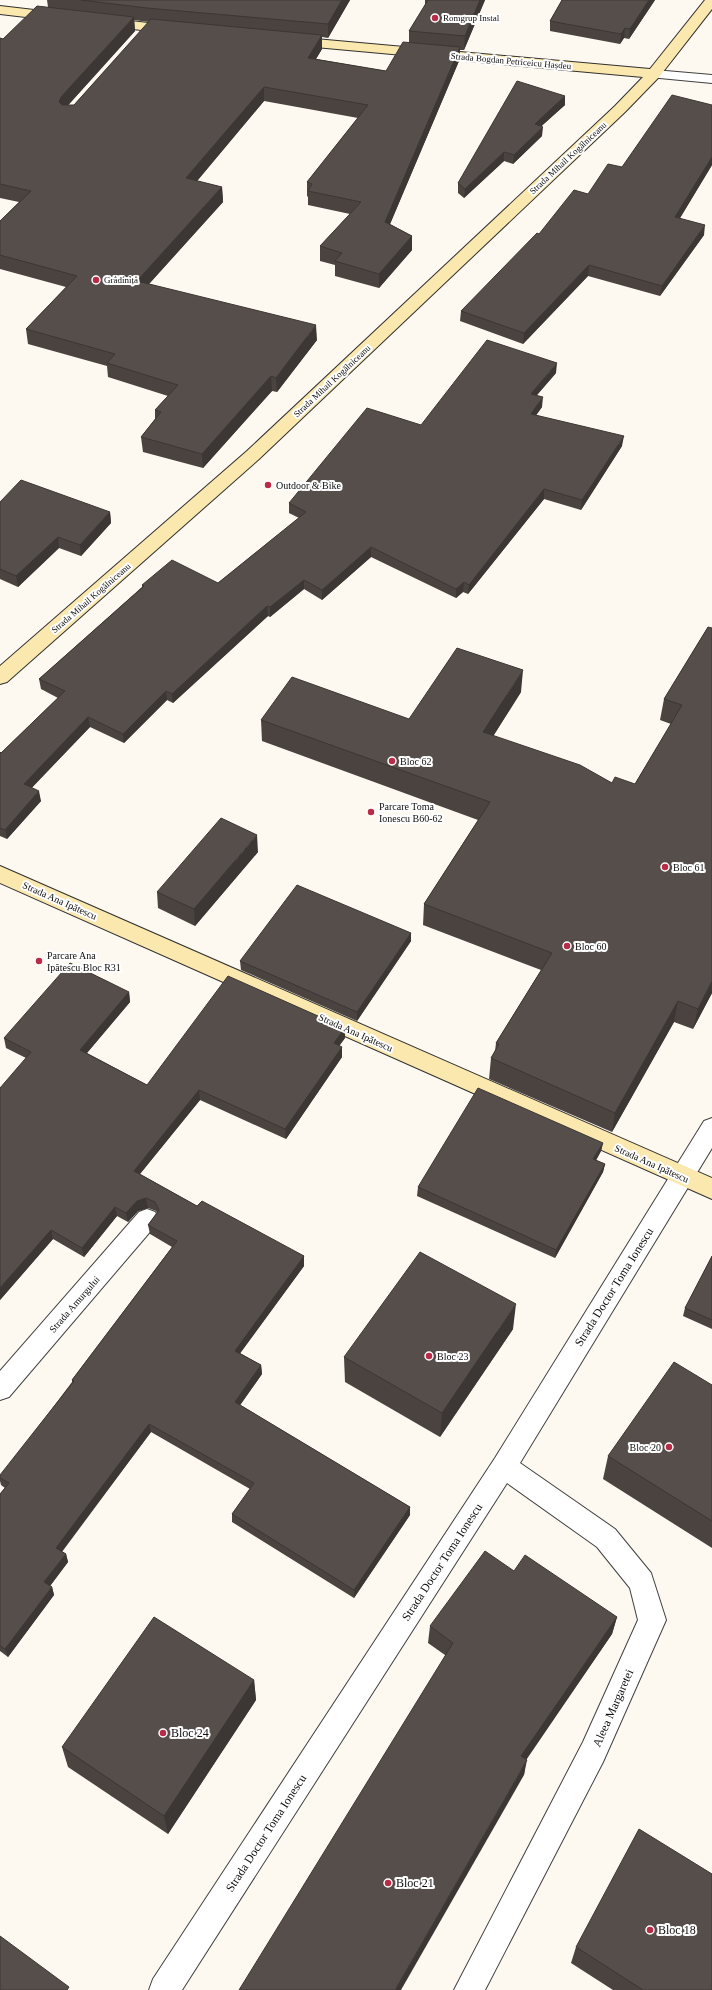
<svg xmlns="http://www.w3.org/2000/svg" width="712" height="1990" font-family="'Times New Roman',serif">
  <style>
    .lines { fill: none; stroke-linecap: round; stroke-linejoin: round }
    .street-casing { stroke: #414141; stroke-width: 2 }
    .secondary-casing { stroke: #303030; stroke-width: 2 }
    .street { fill: #fff; fill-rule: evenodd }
    .secondary { fill: #fbe8ae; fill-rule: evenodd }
    .wall { fill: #4a4340; fill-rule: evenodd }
    .shaded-wall { fill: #3c3734 }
    .building { fill: #564e4b; stroke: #3c3734 }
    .poi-dot { fill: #b92c47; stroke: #fff; stroke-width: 1.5 }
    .labels { text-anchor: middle; stroke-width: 4; stroke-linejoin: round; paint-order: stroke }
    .far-poi-label { font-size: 9px; fill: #0e0e0e; stroke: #fff; text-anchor: start }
    .far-street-label { font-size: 9px; fill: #0e0e0e; stroke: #fff }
    .poi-label { font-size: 10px; fill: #0e0e0e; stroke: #fff; text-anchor: start }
    .street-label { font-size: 10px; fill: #0e0e0e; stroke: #fff }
    .near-street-label { font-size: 12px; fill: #0e0e0e; stroke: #fff }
    .near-poi-label { font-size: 12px; fill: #0e0e0e; stroke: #fff; text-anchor: start }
  </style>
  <rect width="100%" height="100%" fill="#fef9f0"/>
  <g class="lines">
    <g class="street-casing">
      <g id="street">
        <path d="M654,70L712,75V83L649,77L647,74L649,71Z"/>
        <path d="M712,1118V1148L520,1463L615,1529L651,1573L666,1620L603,1762L485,1990H454L583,1742L638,1620L630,1588L597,1547L507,1483L182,1990H149L153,1979L495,1458L704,1121Z"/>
        <path d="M147,1209L155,1212L159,1219L155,1226L9,1397L0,1400V1371L139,1212Z"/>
      </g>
    </g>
    <g class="secondary-casing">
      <g id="secondary">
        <path d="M705,0H712V9L659,77L625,112L259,459L7,682L0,684V666L247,451L615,106L643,77L293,45L288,44L286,41L288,38L293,37L650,69Z"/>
        <path d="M0,6L60,13L65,14L67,17L65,20L60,21L0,14Z"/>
        <path d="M104,18L175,26L180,27L182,30L180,33L175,34L99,25L97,22L99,19Z"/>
        <path d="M0,866L712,1178V1199L0,883Z"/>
      </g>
    </g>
    <use href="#street" class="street"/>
    <use href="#secondary" class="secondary"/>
  </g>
  <g class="wall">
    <path d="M47,0H350L328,38L322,37V49L316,59L386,71L409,43V31L425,6V0H485L464,50H460L459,61L390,224L412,236V250L379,288L335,276V265L320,261V246L350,214L308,205V197L307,196V182L358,118L264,101L197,181L222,187L223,202L149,284L317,340L277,392L272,391L203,468L143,452L141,437L155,419V410L168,396L108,377L107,366L28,344L26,329L66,287L0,269V221L19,202L0,198V38L3,39L48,7ZM134,20L149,22L74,105H68L135,31Z"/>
    <path d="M562,0H655L629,39L624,38L620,44L550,31V21Z"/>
    <path d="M565,96V105L541,126L542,136L513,164L504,161L464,198L458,193V183Z"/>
    <path d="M712,105V165L680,218L704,235L660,296L588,276L523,344L460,321L461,311L539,234L588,194L622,167Z"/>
    <path d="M556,373L537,395L542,407L536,415L622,446L581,510L544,499L468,594L463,592L456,598L371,557L322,600L304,589L270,617L268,616L173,703L167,700L124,743L90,727L31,788L41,801L7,839L0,836V752L1,753L58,698L41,689L39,679L142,587V585L218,583L299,518L289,513V503L421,425Z"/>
    <path d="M0,502L110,512L111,523L81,556L59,548L18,587L0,579Z"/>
    <path d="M708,627L712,993L693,1029L674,1022L612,1132L489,1079L491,1058L495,1051L496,1043L541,970L423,925L424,904L478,820L262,741L261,720L409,719L521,692L493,736L612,783L635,784L671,724L660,720L664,699Z"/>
    <path d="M258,852L195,926L158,908L157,892Z"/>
    <path d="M411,933V941L357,1021L241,970L240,961Z"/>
    <path d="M129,992L130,1002L87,1053L147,1085L345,1028V1038L339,1046L342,1047V1057L286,1139L200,1100L140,1174L197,1206L304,1256V1266L240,1353L261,1365L262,1374L240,1405L410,1507V1515L354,1598L232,1522V1514L250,1489L151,1432L62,1552L66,1554L68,1562L50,1586L52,1587L54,1595L8,1657L0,1651V1494L5,1488L1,1485L0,1481V1478L72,1382V1380L172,1247L150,1234L148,1225L157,1213L156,1211L148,1208L138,1211L128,1222L117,1216L84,1257L53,1239L0,1300L26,1058L6,1048L4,1038Z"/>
    <path d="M603,1143L601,1151L596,1160L605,1164L603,1172L555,1258L417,1196L418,1187Z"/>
    <path d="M712,1256V1329L683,1316L685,1308Z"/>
    <path d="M513,1329L440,1437L345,1382L344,1357Z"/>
    <path d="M712,1385V1548L603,1479L608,1456Z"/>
    <path d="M514,1571L617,1617L612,1634L526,1759L524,1775L445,1655L428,1643L430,1626Z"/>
    <path d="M254,1680L256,1700L168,1834L68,1767L62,1747Z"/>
    <path d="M576,1947L712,1990H613L571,1963Z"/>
  </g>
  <g class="shaded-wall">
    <path d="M342,0H350L328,38V24Z"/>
    <path d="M480,0H485L464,50L465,36Z"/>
    <path d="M649,0H655L629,39L630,29Z"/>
    <path d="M134,17L135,31L63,111L59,102L61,97Z"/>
    <path d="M625,28L624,38L620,44L621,34Z"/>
    <path d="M322,35V49L308,72V58Z"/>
    <path d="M460,47L459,61L385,236V222Z"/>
    <path d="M264,87V101L187,193L186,178Z"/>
    <path d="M565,96V105L534,133L535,124Z"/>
    <path d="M543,127L542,136L513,164L514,155Z"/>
    <path d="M504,152V161L464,198L465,189Z"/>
    <path d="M712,157V165L674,228L675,217Z"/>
    <path d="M222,187L223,202L139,295L137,281Z"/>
    <path d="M705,225L704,235L660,296L662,286Z"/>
    <path d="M412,236V250L379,288V274Z"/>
    <path d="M589,265L588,276L523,344L524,333Z"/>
    <path d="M316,325L317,340L277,392L276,378Z"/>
    <path d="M557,363L556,373L530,403L531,394Z"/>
    <path d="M271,376L272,391L203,468L202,454Z"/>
    <path d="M543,397L542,407L530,424L531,414Z"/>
    <path d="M624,436L622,446L581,510L582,500Z"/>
    <path d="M544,489V499L468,594L469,585Z"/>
    <path d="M110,512L111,523L81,556L80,545Z"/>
    <path d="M58,537L59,548L18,587L16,576Z"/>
    <path d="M371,547V557L322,600V590Z"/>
    <path d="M304,580V589L270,617V607Z"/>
    <path d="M464,582L463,592L456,598V589Z"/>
    <path d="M267,606L268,616L173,703L172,694Z"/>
    <path d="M523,670L521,692L482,754L483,732Z"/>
    <path d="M166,691L167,700L124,743L123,734Z"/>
    <path d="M88,717L90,727L26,794L24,784Z"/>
    <path d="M39,791L41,801L7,839L5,830Z"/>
    <path d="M257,835L258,852L195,926L194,909Z"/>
    <path d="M411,933V941L357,1021V1012Z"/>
    <path d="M712,981V993L693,1029L698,1009Z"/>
    <path d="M129,992L130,1002L81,1060L80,1050Z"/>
    <path d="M678,1001L674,1022L612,1132L615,1113Z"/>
    <path d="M345,1028V1038L334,1053V1043Z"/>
    <path d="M342,1047V1057L286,1139L285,1129Z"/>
    <path d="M199,1090L200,1100L135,1180L134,1171Z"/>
    <path d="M603,1143L601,1151L592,1168L593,1159Z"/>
    <path d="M605,1164L603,1172L555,1258L556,1250Z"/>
    <path d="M146,1198L148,1208L138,1211L128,1222L126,1213L137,1201Z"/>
    <path d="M115,1207L117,1216L84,1257L82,1248Z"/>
    <path d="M51,1230L53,1239L0,1300V1288Z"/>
    <path d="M304,1256V1266L236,1359L235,1351Z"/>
    <path d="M516,1304L513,1329L440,1437L442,1413Z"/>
    <path d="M261,1365L262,1374L236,1411L235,1402Z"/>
    <path d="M149,1424L151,1432L58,1556L56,1548Z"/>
    <path d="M410,1507V1515L354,1598V1590Z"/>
    <path d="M66,1554L68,1562L47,1590L44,1582Z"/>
    <path d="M52,1587L54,1595L8,1657L5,1649Z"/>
    <path d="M617,1617L612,1634L518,1772L521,1756Z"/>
    <path d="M254,1680L256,1700L168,1834L164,1816Z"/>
    <path d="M527,1760L524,1775L401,1990H395Z"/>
  </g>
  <g class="building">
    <path d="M81,0H342L328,24L147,8Z"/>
    <path d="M428,0H480L465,36L409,31Z"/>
    <path d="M562,0H649L630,29L625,28L621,34L550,21Z"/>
    <path d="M37,6L134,17L61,97L59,102L62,105H74L151,19L322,35L308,58L386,71L403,42L460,47L385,222L412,236L379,274L335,261L342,253L320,246L361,202L308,191L312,184L307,182L368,105L264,87L186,178L222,187L137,281L316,325L276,378L271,376L202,454L141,437L161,412L155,410L178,385L107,363L115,354L26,329L77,276L0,255V221L31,191L0,184V38L3,39Z"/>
    <path d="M517,81L565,96L535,124L543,127L514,155L504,152L465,189L458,183Z"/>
    <path d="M672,95L712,105V157L675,217L705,225L662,286L589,265L524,333L461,311L537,233L539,234L574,190L588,194L608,164L622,167Z"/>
    <path d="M487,340L557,363L531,394L543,397L531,414L624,436L582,500L544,489L469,585L464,582L456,589L371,547L322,590L304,580L270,607L267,606L172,694L166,691L123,734L88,717L24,784L39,791L5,830L0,828V752L1,753L65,691L39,679L144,586L142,585L172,560L218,583L306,512L289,503L367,408L421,425Z"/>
    <path d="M21,480L110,512L80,545L58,537L16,576L0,569V502Z"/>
    <path d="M708,627L712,628V981L698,1009L678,1001L615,1113L491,1058L499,1044L496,1043L552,953L424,904L490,802L261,720L292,677L409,719L457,648L523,670L483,732L580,765L612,783L615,777L635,784L682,705L664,699Z"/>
    <path d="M221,818L257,835L194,909L157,892Z"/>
    <path d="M297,885L411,933L357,1012L240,961Z"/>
    <path d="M70,963L129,992L80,1050L147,1085L228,976L345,1028L334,1043L342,1047L285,1129L199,1090L134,1171L197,1206L202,1201L304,1256L235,1351L261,1365L235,1402L410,1507L354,1590L232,1514L254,1483L149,1424L56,1548L66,1554L44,1582L52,1587L5,1649L0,1646V1494L9,1483L0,1478V1475L74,1381L72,1380L177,1241L148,1225L159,1210L155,1202L146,1198L137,1201L126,1213L115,1207L82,1248L51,1230L0,1288V1088L31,1052L4,1038Z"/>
    <path d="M478,1088L603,1143L593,1159L605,1164L556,1250L418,1187Z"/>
    <path d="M420,1252L516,1304L442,1413L344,1357Z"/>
    <path d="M712,1256V1320L685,1308Z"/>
    <path d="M674,1362L712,1385V1521L608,1456Z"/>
    <path d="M485,1551L514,1571L525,1555L617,1617L521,1756L527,1760L395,1990H239L453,1643L430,1626Z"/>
    <path d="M154,1617L254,1680L164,1816L62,1747Z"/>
    <path d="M639,1829L712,1874V1990H643L576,1947Z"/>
    <path d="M0,1936L69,1987L67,1990H0Z"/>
  </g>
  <g class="poi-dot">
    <circle cx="435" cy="18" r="4"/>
    <circle cx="96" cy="280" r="4"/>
    <circle cx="268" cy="485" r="4"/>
    <circle cx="392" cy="761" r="4"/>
    <circle cx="371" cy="812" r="4"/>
    <circle cx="665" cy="867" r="4"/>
    <circle cx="567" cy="946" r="4"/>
    <circle cx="39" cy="961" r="4"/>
    <circle cx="429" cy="1356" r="4"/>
    <circle cx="669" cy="1447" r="4"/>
    <circle cx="163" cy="1733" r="4"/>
    <circle cx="388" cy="1883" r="4"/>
    <circle cx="650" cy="1930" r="4"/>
  </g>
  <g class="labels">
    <g class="far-poi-label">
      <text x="443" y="21">Romgrup Instal</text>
      <text x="104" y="283">Grădiniță</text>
    </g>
    <g class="far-street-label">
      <text transform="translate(511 61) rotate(5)" y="3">Strada Bogdan Petriceicu Hașdeu</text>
      <text transform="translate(568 158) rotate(-43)" y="3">Strada Mihail Kogălniceanu</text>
      <text transform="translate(332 381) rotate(-43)" y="3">Strada Mihail Kogălniceanu</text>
      <text transform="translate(91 598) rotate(-41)" y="3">Strada Mihail Kogălniceanu</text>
    </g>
    <g class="poi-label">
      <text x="276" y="489">Outdoor &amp; Bike</text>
      <text x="400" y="765">Bloc 62</text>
      <text x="379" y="810">Parcare Toma<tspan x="379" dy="12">Ionescu B60-62</tspan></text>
      <text x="673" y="871">Bloc 61</text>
      <text x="575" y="950">Bloc 60</text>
      <text x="47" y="959">Parcare Ana<tspan x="47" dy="12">Ipătescu Bloc R31</tspan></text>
      <text x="437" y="1360">Bloc 23</text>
      <text x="661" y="1451" text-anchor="end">Bloc 20</text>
    </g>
    <g class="street-label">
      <text transform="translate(60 900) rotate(24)" y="4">Strada Ana Ipătescu</text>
      <text transform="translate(356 1032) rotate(24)" y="4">Strada Ana Ipătescu</text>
      <text transform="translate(652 1163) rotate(24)" y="4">Strada Ana Ipătescu</text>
      <text transform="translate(74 1304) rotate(-49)" y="4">Strada Amurgului</text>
    </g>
    <g class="near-street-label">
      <text transform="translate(614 1287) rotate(-58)" y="4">Strada Doctor Toma Ionescu</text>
      <text transform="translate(442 1562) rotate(-57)" y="4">Strada Doctor Toma Ionescu</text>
      <text transform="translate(613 1708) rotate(-66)" y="4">Aleea Margaretei</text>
      <text transform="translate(266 1833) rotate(-57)" y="4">Strada Doctor Toma Ionescu</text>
    </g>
    <g class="near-poi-label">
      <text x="171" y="1737">Bloc 24</text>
      <text x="396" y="1887">Bloc 21</text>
      <text x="658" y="1934">Bloc 18</text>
    </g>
  </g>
</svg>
